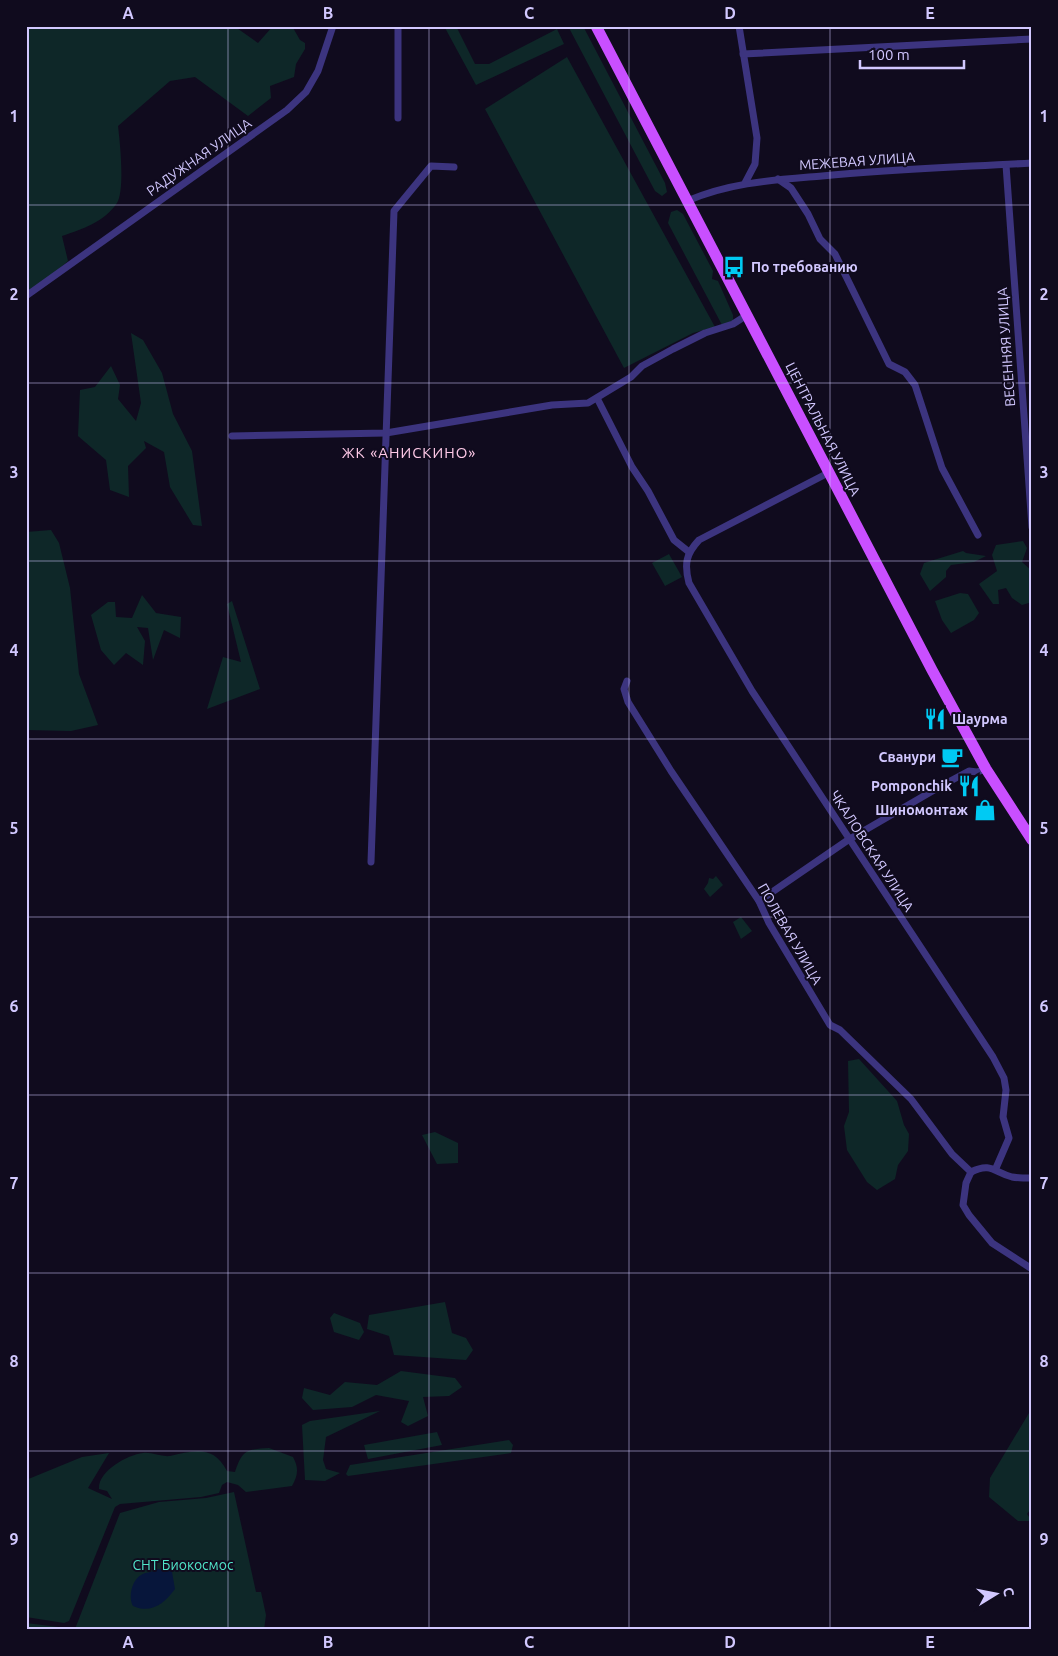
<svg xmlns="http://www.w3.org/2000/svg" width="1058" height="1656" font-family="Ubuntu,sans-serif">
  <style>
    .green { fill: #0e2728 }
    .water { fill: #07163b }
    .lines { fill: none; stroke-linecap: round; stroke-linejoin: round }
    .minor { stroke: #3c347f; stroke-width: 7 }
    .primary { stroke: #c94fff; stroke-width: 11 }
    .grid { fill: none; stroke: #d2c8ff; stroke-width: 1; stroke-opacity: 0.55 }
    .labels { text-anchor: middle; stroke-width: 4; stroke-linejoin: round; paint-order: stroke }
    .street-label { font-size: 14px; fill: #d2c8ff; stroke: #100b1e }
    .poi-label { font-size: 14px; font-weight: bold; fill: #d2c8ff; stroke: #100b1e; text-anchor: end }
    .park-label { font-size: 14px; fill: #50e3c8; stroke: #100b1e }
    .neighbourhood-label { font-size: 15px; letter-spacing: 1px; fill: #ffcae8; stroke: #100b1e }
    .neatline { fill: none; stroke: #d2c8ff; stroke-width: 2 }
    .grid-label { font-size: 16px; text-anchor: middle; font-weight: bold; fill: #d2c8ff }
  </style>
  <rect width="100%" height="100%" fill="#100b1e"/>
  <g class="green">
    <path d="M26,26H234L258,43L273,26H292L300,40L305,43V49L296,64L294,77L270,86L271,98L248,116L195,77L170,81L118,126C120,142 125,190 117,203C104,222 83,229 62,236L68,261L35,290L26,292Z"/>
    <path d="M444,26H456L475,64H489L557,29L564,44L476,85Z"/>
    <path d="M568,26H583L665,183L667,192L662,196L655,191Z"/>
    <path d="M567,57L715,327L693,333L624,368L485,109Z"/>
    <path d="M677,210L683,214L713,271L712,279L718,281L733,315V321L722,325L668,223L671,212Z"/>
    <path d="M131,333L143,340L162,373L173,414L192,451L202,526L193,525L170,487L164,452L144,441L146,448L128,466L129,497L110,490L106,460L78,436L80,390L95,387L111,366L120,385L118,399L136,421L141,403Z"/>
    <path d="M51,530L59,543L70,588L79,674L98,725L71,731L26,730V532Z"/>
    <path d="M1023,541L1027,548L1022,562L1032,571V602L1022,605L1012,598L1006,588L998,590L999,604H993L979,584L997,571L992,555L996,545Z"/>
    <path d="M963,551L966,553L986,556L974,562L951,565L946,571V577L930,591L920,574L924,563Z"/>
    <path d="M669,554L682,577L665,586L652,563Z"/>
    <path d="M960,593L968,594L979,613L974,620L951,633L942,620L935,601Z"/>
    <path d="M142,595L156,613L181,617L180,638L164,630L153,660L148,628L137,627L145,641L143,665L126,653L114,665L101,650L91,615L108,602H115L116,617L132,618Z"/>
    <path d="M232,601L260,689L207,709L223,657L241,662L227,604Z"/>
    <path d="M716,876L723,885L710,897L704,889L708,883L709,878L713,879Z"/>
    <path d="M741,917L752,931L741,939L733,922Z"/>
    <path d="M859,1059L897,1101L904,1125L909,1134L908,1151L898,1165L895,1179L877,1190L867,1182L847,1150L844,1126L849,1112L848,1061Z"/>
    <path d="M435,1132L458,1143V1163L437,1164L422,1135Z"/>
    <path d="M445,1302L452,1333L466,1338L473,1350L466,1360L394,1355L389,1336L367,1329L369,1315Z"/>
    <path d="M334,1313L360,1323L364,1332L359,1340L334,1332L330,1318Z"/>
    <path d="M401,1371L455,1378L462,1387L449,1396L423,1397L428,1416L408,1426L401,1422L409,1401L376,1395L352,1407L313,1410L302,1398L304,1388L330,1395L345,1382L377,1385Z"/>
    <path d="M380,1411L326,1437L323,1460L326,1469L340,1473L325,1481L305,1480L302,1425L310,1421Z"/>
    <path d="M1029,1413L1032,1416V1507L1027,1514L1032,1521H1018L989,1497L990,1478Z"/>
    <path d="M437,1432L442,1445L368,1459L364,1445Z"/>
    <path d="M509,1440L513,1445L511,1453L348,1476L346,1474L350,1465Z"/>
    <path d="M269,1448L293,1457C299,1468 298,1475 292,1486L246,1492L238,1485L227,1482L222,1485L219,1493L201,1497L120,1504L115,1507L69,1621L64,1623L26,1617V1480L82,1457L109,1453L88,1488L112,1499L107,1491L99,1489C98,1471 127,1455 143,1453C152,1452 161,1457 170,1456C193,1451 213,1444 227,1471L235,1472C242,1451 246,1449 269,1448Z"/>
    <path d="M234,1492L256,1592H261L266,1615L264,1630H26V1623L75,1629L120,1513L159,1502L206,1498Z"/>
  </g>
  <path class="water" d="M157,1569H167L172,1572L175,1589C164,1604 151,1614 133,1606C128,1597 132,1580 141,1575C146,1572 151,1573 157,1569Z"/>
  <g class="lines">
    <g class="minor">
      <path d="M398,26V118"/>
      <path d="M739,26L757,138L755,164L745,183"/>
      <path d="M743,54L1032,39"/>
      <path d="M1006,165L1032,527"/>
      <path d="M778,179L791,188L808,214L820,239L835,254L889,364L905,372L915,385L942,468L978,535"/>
      <path d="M687,201C731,182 775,180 822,176C892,169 962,167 1032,163"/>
      <path d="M26,296L287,110L306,92L318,71L333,26"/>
      <path d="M597,398L632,467L648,491L674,540L689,552"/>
      <path d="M232,436L386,433L552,405L588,403L631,377L642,366L673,349L705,333L733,324L747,315"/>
      <path d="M828,473L699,540C686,554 684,564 689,583L752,691L993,1057L1004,1078L1006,1090L1003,1117L1009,1138L996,1168"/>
      <path d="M627,681L624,689L628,702L671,771L759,901L769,923L830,1025L840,1030L911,1099L952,1154L971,1172"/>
      <path d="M371,862L394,211L431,166L454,167"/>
      <path d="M759,901L848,840L941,786L969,771L977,772L986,769"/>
      <path d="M971,1172L966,1183L963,1205L969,1215L992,1243L1032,1269"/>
      <path d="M971,1172C991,1162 994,1172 1012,1177C1018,1178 1025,1178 1032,1178"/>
    </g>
    <path class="primary" d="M596,26L932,670L986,769L1032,840"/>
  </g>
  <path class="grid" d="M228,26V1630M429,26V1630M629,26V1630M830,26V1630M26,205H1032M26,383H1032M26,561H1032M26,739H1032M26,917H1032M26,1095H1032M26,1273H1032M26,1451H1032"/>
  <defs>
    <g id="bus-bare" transform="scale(1.725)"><path d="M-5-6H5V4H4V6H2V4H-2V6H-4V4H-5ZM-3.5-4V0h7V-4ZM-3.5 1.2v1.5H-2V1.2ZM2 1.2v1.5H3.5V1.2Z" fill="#00caf3" stroke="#100b1e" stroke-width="2.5" paint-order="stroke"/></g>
    <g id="restaurant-bare" transform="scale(1.725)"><path d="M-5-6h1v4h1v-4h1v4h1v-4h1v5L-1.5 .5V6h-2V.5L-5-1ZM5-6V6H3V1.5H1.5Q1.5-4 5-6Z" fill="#00caf3" stroke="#100b1e" stroke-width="2.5" paint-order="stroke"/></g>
    <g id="cafe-bare" transform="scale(1.725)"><path d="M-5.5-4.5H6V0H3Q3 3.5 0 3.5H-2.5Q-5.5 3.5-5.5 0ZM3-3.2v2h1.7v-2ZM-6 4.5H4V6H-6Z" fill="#00caf3" stroke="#100b1e" stroke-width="2.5" paint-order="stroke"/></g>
    <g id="shop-bare" transform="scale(1.725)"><path d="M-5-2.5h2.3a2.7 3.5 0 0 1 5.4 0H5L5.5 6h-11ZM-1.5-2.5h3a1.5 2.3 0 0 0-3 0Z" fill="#00caf3" stroke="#100b1e" stroke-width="2.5" paint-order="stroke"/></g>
  </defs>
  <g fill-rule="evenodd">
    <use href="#bus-bare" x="734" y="267"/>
    <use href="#restaurant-bare" x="935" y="719"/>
    <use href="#cafe-bare" x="952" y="757"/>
    <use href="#restaurant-bare" x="969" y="786"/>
    <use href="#shop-bare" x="985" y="810"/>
  </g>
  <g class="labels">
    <g class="street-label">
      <text transform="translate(199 157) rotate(-35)" y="5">РАДУЖНАЯ УЛИЦА</text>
      <text transform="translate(857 161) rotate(-4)" y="5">МЕЖЕВАЯ УЛИЦА</text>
      <text transform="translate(1006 347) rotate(-94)" y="5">ВЕСЕННЯЯ УЛИЦА</text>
      <text transform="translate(823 429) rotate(63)" y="5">ЦЕНТРАЛЬНАЯ УЛИЦА</text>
      <text transform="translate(872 851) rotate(57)" y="5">ЧКАЛОВСКАЯ УЛИЦА</text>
      <text transform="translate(790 934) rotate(60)" y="5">ПОЛЕВАЯ УЛИЦА</text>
    </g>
    <g class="poi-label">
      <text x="751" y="272" text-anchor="start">По требованию</text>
      <text x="952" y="724" text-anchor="start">Шаурма</text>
      <text x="936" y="762">Сванури</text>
      <text x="952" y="791">Pomponchik</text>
      <text x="968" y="815">Шиномонтаж</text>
    </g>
    <g class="park-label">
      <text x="183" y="1570">СНТ Биокосмос</text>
    </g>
    <g class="neighbourhood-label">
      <text x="409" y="458">ЖК «АНИСКИНО»</text>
    </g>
  </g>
  <rect width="1058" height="1656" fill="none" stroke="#100b1e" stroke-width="55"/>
  <g transform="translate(996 1594) rotate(80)" stroke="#100b1e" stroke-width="4" paint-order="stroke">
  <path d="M0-4L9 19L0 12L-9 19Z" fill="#d2c8ff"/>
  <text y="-8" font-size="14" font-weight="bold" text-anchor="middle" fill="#d2c8ff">С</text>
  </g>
  <path d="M860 60v8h104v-8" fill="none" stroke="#d2c8ff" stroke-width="2.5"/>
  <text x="868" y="60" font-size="15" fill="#d2c8ff" stroke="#100b1e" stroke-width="4" paint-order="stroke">100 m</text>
  <rect x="28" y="28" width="1002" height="1600" class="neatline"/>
  <g class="grid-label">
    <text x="128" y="19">A</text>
    <text x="328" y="19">B</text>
    <text x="529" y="19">C</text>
    <text x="730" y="19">D</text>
    <text x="930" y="19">E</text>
    <text x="14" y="122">1</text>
    <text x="1044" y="122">1</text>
    <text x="14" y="300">2</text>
    <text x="1044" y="300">2</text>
    <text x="14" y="478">3</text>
    <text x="1044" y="478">3</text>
    <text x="14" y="656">4</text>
    <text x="1044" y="656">4</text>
    <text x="14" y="834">5</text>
    <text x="1044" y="834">5</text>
    <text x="14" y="1012">6</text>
    <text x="1044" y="1012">6</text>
    <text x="14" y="1189">7</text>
    <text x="1044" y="1189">7</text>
    <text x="14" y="1367">8</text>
    <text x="1044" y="1367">8</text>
    <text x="14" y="1545">9</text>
    <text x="1044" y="1545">9</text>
    <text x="128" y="1648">A</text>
    <text x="328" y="1648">B</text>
    <text x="529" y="1648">C</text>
    <text x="730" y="1648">D</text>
    <text x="930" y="1648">E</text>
  </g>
</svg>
